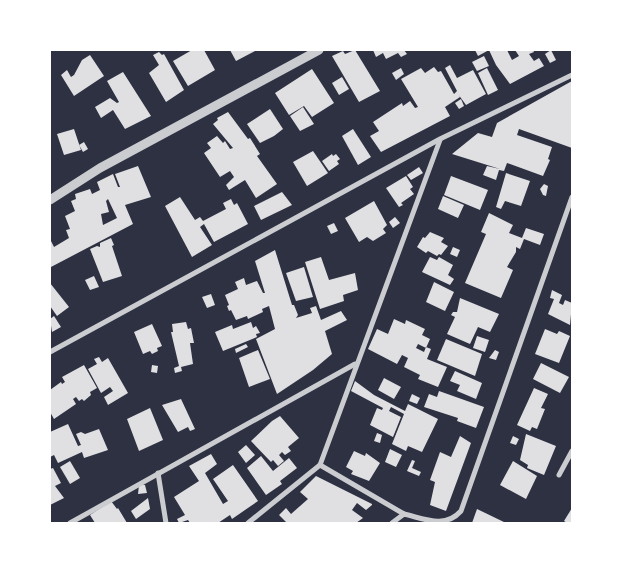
<svg xmlns="http://www.w3.org/2000/svg" width="622" height="573" font-family="'Playfair Display',serif">
  <style>
    .building { fill: #e0e0e3; fill-rule: evenodd }
    .lines { fill: none; stroke-linecap: round; stroke-linejoin: round }
    .minor { stroke: #caccd0; stroke-width: 5 }
    .tertiary { stroke: #caccd0; stroke-width: 9 }
  </style>
  <rect width="100%" height="100%" fill="#2d3142"/>
  <g class="building">
    <path d="M192,50H204L215,70L188,86L173,61Z"/>
    <path d="M230,50H257L236,61Z"/>
    <path d="M355,50L380,91L359,102L332,56L343,51L345,54Z"/>
    <path d="M373,50H404L407,54L401,57L398,53L386,59L383,53L376,57Z"/>
    <path d="M475,50H489L478,56Z"/>
    <path d="M489,50H507L512,60L519,56L515,50H533L534,52L529,54L534,61L539,58L544,66L510,84L496,65Z"/>
    <path d="M551,50L556,60L550,63L545,54Z"/>
    <path d="M159,52L162,55L164,54L184,90L166,102L149,73L159,65L153,55Z"/>
    <path d="M90,55L104,76L74,96L61,75L67,70L71,77L74,75L82,60Z"/>
    <path d="M484,56L489,66L477,71L472,62Z"/>
    <path d="M450,65L457,78L473,70L486,94L466,105L458,94L460,97L445,107L450,116L381,152L370,136L379,131L373,122L402,103L403,106L410,101L415,108L418,107L401,79L421,68L425,73L434,67L438,72L441,71L454,94L457,91L445,68Z"/>
    <path d="M401,68L404,74L396,80L392,73Z"/>
    <path d="M487,68L498,90L488,95L478,73Z"/>
    <path d="M312,69L334,103L312,117L304,106L289,115L275,93Z"/>
    <path d="M123,72L151,116L125,129L113,110L101,118L95,107L110,98L117,103L119,102L107,81Z"/>
    <path d="M342,77L349,89L339,95L332,83Z"/>
    <path d="M572,81V148L519,129L517,135L552,147L548,159L550,160L543,176L507,163L504,171L499,170L496,180L483,175L487,166L500,169L452,154L478,133L492,137L497,123Z"/>
    <path d="M461,99L464,106L459,109L455,103Z"/>
    <path d="M303,107L314,124L300,131L290,116Z"/>
    <path d="M270,109L283,129L274,136L260,143L247,124Z"/>
    <path d="M228,112L248,139L250,138L260,154L257,156L277,184L256,198L245,180L229,190L226,185L234,177L230,171L220,177L204,153L211,148L207,143L217,136L223,143L225,141L230,149L233,148L213,124L218,120L217,118Z"/>
    <path d="M74,129L81,150L64,155L57,134Z"/>
    <path d="M353,129L371,157L358,165L342,136Z"/>
    <path d="M84,142L88,149L83,152L79,145Z"/>
    <path d="M313,151L328,173L307,186L293,162Z"/>
    <path d="M332,154L333,156L336,154L340,159L337,161L339,164L329,171L322,161Z"/>
    <path d="M138,166L151,197L125,205L133,224L51,267L50,239L54,247L69,238L66,230L70,229L65,216L75,211L71,201L76,199L75,194L90,189L92,194L100,190L97,182L113,174L118,187H120L115,174ZM108,199L117,218L103,225L101,214L109,212L106,201Z"/>
    <path d="M419,167L423,173L411,180L407,175Z"/>
    <path d="M506,173L530,181L521,206L505,201L501,209L496,207Z"/>
    <path d="M406,176L413,187L410,189L414,194L401,203L403,205L399,207L386,188Z"/>
    <path d="M451,176L488,190L480,210L444,195Z"/>
    <path d="M544,184L548,186L546,196L543,195L540,189Z"/>
    <path d="M282,192L292,205L261,220L254,206Z"/>
    <path d="M443,196L464,205L458,218L438,209Z"/>
    <path d="M180,197L195,220L200,217L203,221L226,209L223,203L231,199L234,205L237,203L248,224L214,242L204,224L200,227L212,245L192,257L165,206Z"/>
    <path d="M374,201L387,225L383,229L386,233L373,241L367,237L359,242L345,218Z"/>
    <path d="M489,213L513,225L509,233L522,238L526,228L544,234L540,245L524,239L520,249L516,247V252L507,267L513,270L501,298L465,283L486,234L481,232Z"/>
    <path d="M395,217L400,223L393,228L389,222Z"/>
    <path d="M334,223L338,231L331,234L327,226Z"/>
    <path d="M430,232L444,238L441,242L448,246L441,255L439,254L437,256L428,251L426,253L417,247L423,237L425,238Z"/>
    <path d="M111,238L114,245L112,246L122,276L103,282L90,249L97,246L100,247V243Z"/>
    <path d="M453,247L460,250L457,257L450,254Z"/>
    <path d="M275,250L292,305H294L298,315L296,318L312,313L310,308L316,306L321,320L341,311L347,320L325,331L332,354L313,370L277,394L256,339L275,329L269,306L262,309L263,312L248,319L247,316L236,320L231,310L229,311L227,306L229,305L225,295L238,289L235,282L244,278L246,285L257,281L263,293H265L255,261Z"/>
    <path d="M321,257L329,280L355,273L358,290L343,295L344,301L320,309L305,262Z"/>
    <path d="M430,257L437,260L439,257L453,265L448,275L454,279L450,285L422,272Z"/>
    <path d="M304,267L313,297L296,301L286,273Z"/>
    <path d="M94,276L99,287L90,290L85,280Z"/>
    <path d="M434,282L454,292L445,311L426,302Z"/>
    <path d="M50,283L69,307L57,316L50,306Z"/>
    <path d="M552,290L562,295L559,303L563,305L565,300L572,303L570,325L548,314L554,299L550,298Z"/>
    <path d="M211,294L215,305L207,308L202,297Z"/>
    <path d="M460,298L499,314L490,332L478,327L470,344L447,334L455,317L451,315L453,312H457Z"/>
    <path d="M54,316L61,327L52,332L50,319Z"/>
    <path d="M394,319L405,324L406,320L425,329L422,335L430,339L426,348L418,344L416,348L424,352L426,347L431,349L427,359L447,367L438,387L418,379L420,375L404,367L408,358L402,355L397,364L368,349L377,329L388,334Z"/>
    <path d="M186,322L188,329L191,328L194,343H190L193,364L181,367L182,371L175,373L174,368L179,366L171,332H173L172,324Z"/>
    <path d="M251,322L253,328L256,326L260,333L256,334L257,337L223,351L215,332L232,325L233,329Z"/>
    <path d="M152,324L162,346L157,348L158,351L152,354L150,351L143,354L134,332Z"/>
    <path d="M545,329L557,334L559,331L570,336L559,363L535,354Z"/>
    <path d="M477,336L489,340L485,352L473,348Z"/>
    <path d="M446,339L482,354L475,376L437,360Z"/>
    <path d="M246,344L248,347L236,353L235,349Z"/>
    <path d="M258,350L270,379L249,387L239,358Z"/>
    <path d="M495,350L499,352L496,360L489,358Z"/>
    <path d="M99,357L102,362L108,358L128,393L108,405L104,397L113,391L110,387L101,393L88,369L97,364L94,359Z"/>
    <path d="M541,363L569,377L560,393L533,379Z"/>
    <path d="M84,365L97,388L90,392L91,395L84,401L82,399L79,401L76,397L73,399L76,404L54,419L50,412V390L61,382L62,384L65,382L62,377Z"/>
    <path d="M152,365L158,366L157,373L151,372Z"/>
    <path d="M455,371L482,383L476,399L457,391L460,385L450,381Z"/>
    <path d="M384,378L401,387L394,399L378,390Z"/>
    <path d="M355,381L374,395L405,411L408,404L438,419L422,452L408,446L406,451L392,444L404,414L391,407L389,411L401,417L393,437L370,425L377,408L382,410L383,408L351,391Z"/>
    <path d="M534,388L548,394L541,408L545,409L537,429L532,427L530,431L517,425Z"/>
    <path d="M439,391L484,407L476,428L457,421L458,418L424,407L429,394L437,397Z"/>
    <path d="M412,394L420,398L417,404L409,401Z"/>
    <path d="M181,399L195,429L190,431L188,427L178,432L162,405Z"/>
    <path d="M150,408L163,440L139,451L127,419Z"/>
    <path d="M280,416L299,438L288,447L291,451L285,455L282,452L279,455L284,461L278,466L273,460L271,462L251,441L272,421Z"/>
    <path d="M68,424L78,446L81,445L76,434L81,432L85,434L99,429L108,450L84,458L82,452L58,463L54,455L50,457V432Z"/>
    <path d="M377,433L382,435L380,443L374,441Z"/>
    <path d="M526,434L556,446L544,475L527,468L528,465L520,460Z"/>
    <path d="M460,436L471,443L446,511L430,505L435,482L430,480L440,452L451,457Z"/>
    <path d="M513,436L519,439L516,445L510,443Z"/>
    <path d="M246,445L255,455L246,463L238,452Z"/>
    <path d="M390,449L402,455L396,467L385,462Z"/>
    <path d="M354,451L365,456L366,453L380,463L369,481L351,474L353,471L346,467Z"/>
    <path d="M211,454L217,464L205,473L223,504L228,501L213,479L233,465L258,501L232,519L230,515L218,523H190L188,520L179,523L177,519L185,515L174,497L199,481L189,466Z"/>
    <path d="M261,456L273,471L289,458L297,468L280,481L282,484L266,495L247,468Z"/>
    <path d="M412,460L415,461L412,468L421,472L419,476L407,471Z"/>
    <path d="M70,461L80,478L70,484L60,467Z"/>
    <path d="M513,461L537,476L526,499L500,485Z"/>
    <path d="M53,468L61,483L55,486L64,498L50,505V469Z"/>
    <path d="M316,476L372,504V505L366,510L357,503L352,510L363,518L356,523H287L279,515L286,508L291,514L308,499L300,492Z"/>
    <path d="M139,485H145L147,493L138,494Z"/>
    <path d="M148,498L150,509L136,519L131,511Z"/>
    <path d="M111,501L117,509L118,508L127,523H95L90,515Z"/>
    <path d="M572,508V523H567L564,521Z"/>
    <path d="M477,509L506,523H472Z"/>
  </g>
  <g class="lines">
    <g class="minor">
      <path d="M50,352L440,139L572,75"/>
      <path d="M320,465L440,140"/>
      <path d="M320,465L404,514"/>
      <path d="M158,473L166,523"/>
      <path d="M559,475L572,451"/>
      <path d="M70,523L355,364"/>
      <path d="M248,523L320,465"/>
      <path d="M392,523L404,514C425,519 445,529 461,511L572,197"/>
    </g>
    <path class="tertiary" d="M50,200L100,168L319,50"/>
  </g>
  <rect width="622" height="573" fill="none" stroke="#ffffff" stroke-width="102"/>
</svg>
